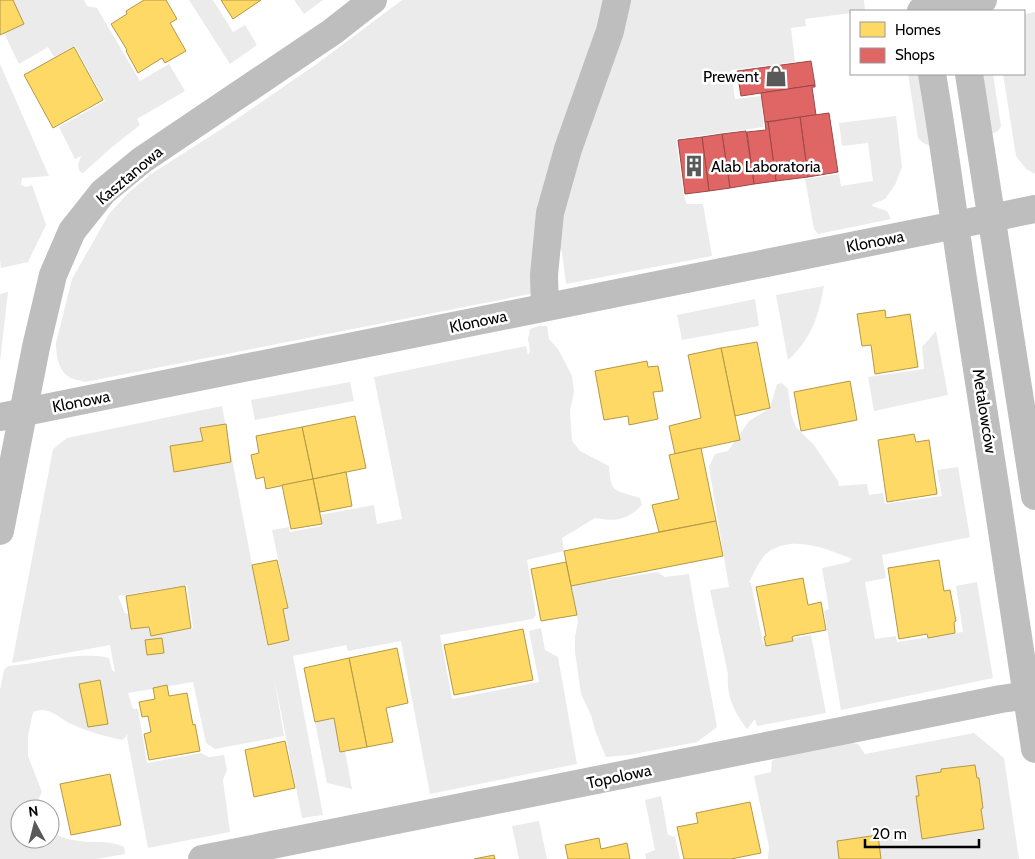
<svg xmlns="http://www.w3.org/2000/svg" width="1035" height="859" font-family="Cabin,sans-serif">
  <style>
    .green { fill: #ebebeb; fill-rule: evenodd }
    .homes { fill: #ffd966; stroke: #b29847 }
    .shops { fill: #e06666; stroke: #9d4747 }
    .lines { fill: none; stroke-linecap: round; stroke-linejoin: round }
    .minor { stroke: #bebebe; stroke-width: 28 }
    .labels { text-anchor: middle; stroke-width: 5; stroke-linejoin: round; paint-order: stroke }
    .poi-label { font-size: 16px; fill: #000; stroke: #fff; text-anchor: end }
    .street-label { font-size: 16px; fill: #000; stroke: #fff }
  </style>
  <rect width="100%" height="100%" fill="#fff"/>
  <g class="green">
    <path d="M13,0H84L87,6L97,8L140,81L169,64L185,91L137,119L140,125L112,147L83,173L80,172L78,165L81,156L75,159L59,127L105,101L75,46L54,57L48,47L19,64L4,33Z"/>
    <path d="M189,0H213L233,32L245,25L257,45L230,64Z"/>
    <path d="M294,0H323L304,14Z"/>
    <path d="M402,0H864L865,11H851V13L805,19L806,26L791,28L795,62L731,70L735,99L761,96L764,127L676,139L684,196L687,204H703L712,256L566,284L562,252L557,241L535,293L85,382C80,380 73,380 69,377C58,370 56,355 56,343L72,279L109,214L128,193L151,174L234,121L318,63Z"/>
    <path d="M1035,12V174L1026,169L1016,156L1003,74H1024V17L1026,14Z"/>
    <path d="M0,64L49,176L22,178L21,185L26,187L32,185L46,225L28,262L1,268L0,260Z"/>
    <path d="M908,74H921L931,146L923,143L918,138Z"/>
    <path d="M982,74H993L1001,126L998,131L991,134Z"/>
    <path d="M896,116L902,167L895,185L885,199L873,204L872,206L887,211L891,219L818,234L814,229L805,179L839,174L841,186L873,181L868,143L842,146L839,123Z"/>
    <path d="M824,286C818,317 812,338 788,360L776,295Z"/>
    <path d="M8,292L0,362V294Z"/>
    <path d="M755,299L759,326L682,340L677,315Z"/>
    <path d="M539,326H547L549,339L558,349L572,376L574,392L570,410L572,441L580,451L609,466C611,495 614,489 640,498L642,505C627,520 616,522 595,518L562,538L564,551L527,560L536,615L533,619L440,635L452,699L539,682L529,631L541,628L545,650L558,657L577,764L430,794L401,641L348,651L346,645L293,656L323,815L302,818L274,677L284,736L215,749L206,743L193,682L128,693L133,709H138L147,763L201,753L209,757L224,755L227,770L223,780L230,832L148,848L127,737L129,734L122,740C103,736 86,731 69,723C62,719 55,713 48,711C43,709 39,710 33,712L28,736V756L42,792L33,809H20V825L18,827L20,828V839H50V834C59,834 64,839 73,840C90,844 108,839 124,847L125,854L96,859H0V690L4,670L8,666C42,664 77,650 109,658L112,670L115,672L110,645L12,663L53,449L67,438L222,406L267,644L289,640L283,609L288,607L272,530L289,527L290,532L322,526L320,515L374,505L377,524L402,519L374,377L526,346L528,355L530,351L528,339L530,329ZM187,585L193,628L170,632V622L140,619L125,613L118,596Z"/>
    <path d="M936,331L948,395L874,411L868,377L924,369L922,347Z"/>
    <path d="M350,382L354,401L255,420L251,400Z"/>
    <path d="M782,383L788,389L791,414L796,427L814,445L838,481L839,486L867,484L869,495L883,493L885,504L942,496L937,470L958,467L970,537L882,555L886,578L865,582L875,639L896,636L897,642L963,632L956,586L977,582L993,678L841,710L824,611L829,609L822,568L849,562L852,559C826,549 793,534 767,553C761,557 753,575 749,582L751,583L763,643L811,635L826,713L757,726L755,719L747,729C734,712 726,696 728,674L710,590L729,587L709,467L715,454L728,451L749,421L770,408L777,384Z"/>
    <path d="M657,572L665,577L689,574C697,625 708,676 717,727L697,742L629,755L606,757L596,733L591,715L581,694L575,652V637L578,621L571,586Z"/>
    <path d="M334,718L340,751H345L352,789L327,783L315,722Z"/>
    <path d="M974,733L1004,758L1019,859H768L769,847L754,776L771,772L772,761L790,751L846,742L858,744L865,754Z"/>
    <path d="M661,796L668,835L675,837L680,859H646L645,854L655,850L645,800Z"/>
    <path d="M539,821L547,859H519L512,826Z"/>
  </g>
  <g class="homes">
    <path d="M0,0H13L24,24L0,35Z"/>
    <path d="M144,0H166L177,19L170,23L186,51L165,63L162,58L138,73L126,51L127,50L111,24L127,14L126,11Z"/>
    <path d="M221,0H261L233,19Z"/>
    <path d="M74,47L103,100L53,128L24,75Z"/>
    <path d="M885,310L886,318L910,314L918,367L875,374L871,345L862,346L857,314Z"/>
    <path d="M757,342L770,408L735,416L721,348Z"/>
    <path d="M721,348L740,440L675,454L669,426L701,418L688,355Z"/>
    <path d="M647,361L648,367L658,366L663,391L653,392L658,419L629,425L628,416L604,420L595,371Z"/>
    <path d="M850,381L857,420L801,431L794,392Z"/>
    <path d="M355,416L366,468L313,479L302,427Z"/>
    <path d="M226,424L231,462L174,472L170,446L203,441L200,428Z"/>
    <path d="M302,427L313,479L266,489L264,477L256,479L251,455L259,453L256,436Z"/>
    <path d="M914,434L916,442L929,440L937,494L887,502L878,440Z"/>
    <path d="M701,448L716,521L659,532L652,505L679,499L669,455Z"/>
    <path d="M346,472L352,506L320,512L313,479Z"/>
    <path d="M313,479L322,524L291,529L282,485Z"/>
    <path d="M716,521L723,556L571,586L564,551Z"/>
    <path d="M277,560L288,608L283,609L289,640L268,645L252,565Z"/>
    <path d="M939,560L944,591L950,590L956,621L954,622L955,633L928,638L927,634L899,639L888,568Z"/>
    <path d="M566,562L577,615L541,621L531,569Z"/>
    <path d="M803,578L808,605L821,602L826,630L794,636L792,637L793,641L766,646L764,637L766,636L756,587Z"/>
    <path d="M185,586L191,628L151,636L149,627L131,629L126,596Z"/>
    <path d="M523,629L533,680L454,695L444,645Z"/>
    <path d="M162,638L164,653L147,655L145,640Z"/>
    <path d="M397,648L408,703L386,708L393,742L367,747L349,658Z"/>
    <path d="M349,658L367,747L340,752L334,718L315,722L304,668Z"/>
    <path d="M100,680L108,724L88,727L79,684Z"/>
    <path d="M167,685L169,696L187,693L193,725L195,724L200,751L149,760L144,734L151,732L148,716L142,717L139,702L155,699L153,688Z"/>
    <path d="M285,741L295,788L254,797L245,750Z"/>
    <path d="M975,765L977,778H979L983,808L981,809L984,829L922,839L916,796H919L916,776L941,772V769Z"/>
    <path d="M110,774L121,825L71,835L60,784Z"/>
    <path d="M750,802L761,853L731,859H684L677,827L698,823L696,813Z"/>
    <path d="M878,835L881,859H839L837,841Z"/>
    <path d="M599,838L601,849L627,843L630,859H568L565,845Z"/>
    <path d="M494,855L495,859H474Z"/>
  </g>
  <g class="shops">
    <path d="M811,61L815,85L741,96L737,71Z"/>
    <path d="M815,85V87H812L816,115L765,122L761,93Z"/>
    <path d="M829,113L838,172L808,177L800,117Z"/>
    <path d="M800,117L808,177L776,181L768,122Z"/>
    <path d="M765,122H768L776,181L754,184L747,132L766,130Z"/>
    <path d="M746,131L754,184L730,188L722,134Z"/>
    <path d="M722,134L730,188L709,191L702,137Z"/>
    <path d="M702,137L709,191L685,194L678,140Z"/>
  </g>
  <g class="lines">
    <g class="minor">
      <path d="M921,11L983,0"/>
      <path d="M932,74C945,148 954,223 966,298C990,448 1012,599 1035,749"/>
      <path d="M969,74L1035,496"/>
      <path d="M545,307L544,275L550,213L568,149L610,31L617,0"/>
      <path d="M0,417L1035,209"/>
      <path d="M0,531L36,347L53,275L72,231L103,192L142,160L332,32L373,0"/>
      <path d="M202,859L1001,699L1035,694"/>
    </g>
  </g>
  <defs>
    <g id="shop-bare" transform="scale(1.725)"><path d="M-5-2.5h2.3a2.7 3.5 0 0 1 5.4 0H5L5.5 6h-11ZM-1.5-2.5h3a1.5 2.3 0 0 0-3 0Z" fill="#595959" stroke="#fff" stroke-width="2.5" paint-order="stroke"/></g>
    <g id="building-bare" transform="scale(1.725)"><path d="M-4-6H4V6H1V3H-1V6H-4ZM-2.5-4.3h1.7v1.8h-1.7ZM.8-4.3h1.7v1.8H.8ZM-2.5-1h1.7V.8h-1.7ZM.8-1h1.7V.8H.8Z" fill="#595959" stroke="#fff" stroke-width="2.5" paint-order="stroke"/></g>
  </defs>
  <g fill-rule="evenodd">
    <use href="#shop-bare" x="776" y="76"/>
    <use href="#building-bare" x="694" y="166"/>
  </g>
  <g class="labels">
    <g class="poi-label">
      <text x="759" y="82">Prewent</text>
      <text x="711" y="172" text-anchor="start">Alab Laboratoria</text>
    </g>
    <g class="street-label">
      <text transform="translate(129 175) rotate(-40)" y="6">Kasztanowa</text>
      <text transform="translate(875 241) rotate(-11)" y="6">Klonowa</text>
      <text transform="translate(478 321) rotate(-12)" y="6">Klonowa</text>
      <text transform="translate(81 401) rotate(-11)" y="6">Klonowa</text>
      <text transform="translate(985 411) rotate(81)" y="6">Metalowców</text>
      <text transform="translate(619 776) rotate(-12)" y="6">Topolowa</text>
    </g>
  </g>
  <rect x="850" y="10" width="175" height="65" fill="#ffffff" stroke="#999999"/>
  <rect x="860" y="22" width="25" height="15" fill="#ffd966" stroke="#999999"/>
  <text x="895" y="35" font-size="15" fill="#000000">Homes</text>
  <rect x="860" y="48" width="25" height="15" fill="#e06666" stroke="#999999"/>
  <text x="895" y="60" font-size="15" fill="#000000">Shops</text>
  <g transform="translate(35 824) rotate(353)"><circle r="24" fill="#ffffff" stroke="#999999"/>
  <path d="M0-4L9 19L0 12L-9 19Z" fill="#595959"/>
  <text y="-8" font-size="14" font-weight="bold" text-anchor="middle" fill="#000000">N</text>
  </g>
  <path d="M865 839v8h114v-8" fill="none" stroke="#000000" stroke-width="2.5"/>
  <text x="872" y="839" font-size="15" fill="#000000" stroke="#ffffff" stroke-width="4" paint-order="stroke">20 m</text>
</svg>
